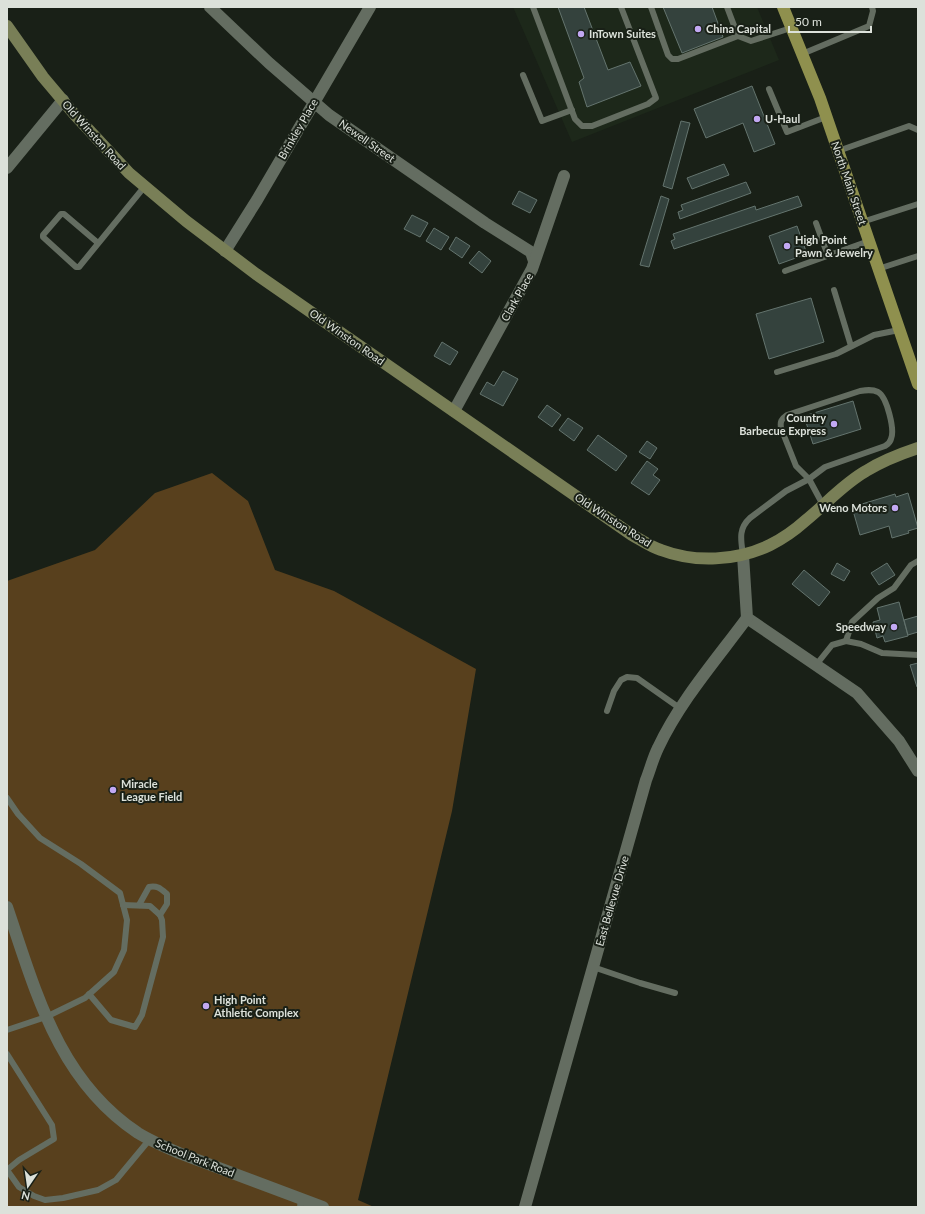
<svg xmlns="http://www.w3.org/2000/svg" width="925" height="1214" font-family="Lato,sans-serif">
  <style>
    .built { fill: #1d281a }
    .green { fill: #58401d }
    .building { fill: #34423d; stroke: #64746e }
    .lines { fill: none; stroke-linecap: round; stroke-linejoin: round }
    .lane { stroke: #646d61; stroke-width: 6 }
    .street { stroke: #646d61; stroke-width: 12 }
    .secondary { stroke: #797f57; stroke-width: 12 }
    .primary { stroke: #8f904e; stroke-width: 12 }
    .poi-dot { fill: #c2a8f3; stroke: #192017; stroke-width: 1.5 }
    .labels { text-anchor: middle; stroke-width: 4; stroke-linejoin: round; paint-order: stroke }
    .poi-label { font-size: 11px; font-weight: bold; fill: #dce1da; stroke: #192017; text-anchor: start }
    .street-label { font-size: 11px; fill: #dce1da; stroke: #192017 }
  </style>
  <rect width="100%" height="100%" fill="#192017"/>
  <path class="built" d="M513,7H757L779,60L572,142Z"/>
  <path class="green" d="M212,473L248,501L275,570L334,591L476,669L452,811L358,1200L374,1207H7V581L95,550L155,493Z"/>
  <g class="building">
    <path d="M558,7H584L608,70L630,62L641,86L587,107L579,82L584,78Z"/>
    <path d="M663,7H712L723,37L682,53Z"/>
    <path d="M752,86L775,144L754,152L743,123L706,138L694,109Z"/>
    <path d="M681,121L690,123L672,189L663,186Z"/>
    <path d="M724,164L729,175L692,189L687,178Z"/>
    <path d="M746,182L751,193L680,219L678,212L683,210L681,205Z"/>
    <path d="M519,191L537,200L530,213L512,204Z"/>
    <path d="M661,196L669,199L649,267L640,265Z"/>
    <path d="M798,196L802,206L674,249L671,241L675,239L673,234L755,206L756,210Z"/>
    <path d="M412,215L428,223L420,237L404,229Z"/>
    <path d="M797,226L807,254L779,264L769,236Z"/>
    <path d="M434,228L449,237L441,250L426,241Z"/>
    <path d="M456,237L470,246L462,258L449,249Z"/>
    <path d="M479,251L491,261L482,273L469,263Z"/>
    <path d="M811,298L824,342L769,359L756,314Z"/>
    <path d="M442,342L458,352L450,365L434,356Z"/>
    <path d="M503,371L518,379L503,406L480,394L487,382L494,386Z"/>
    <path d="M853,401L861,429L813,444L804,416Z"/>
    <path d="M547,405L561,415L552,427L538,417Z"/>
    <path d="M568,418L583,428L574,441L559,430Z"/>
    <path d="M598,435L627,456L616,471L587,450Z"/>
    <path d="M647,441L657,448L650,459L639,452Z"/>
    <path d="M647,461L658,469L653,475L660,480L649,495L631,483Z"/>
    <path d="M908,493L918,528L908,531L909,533L892,538L889,526L860,535L852,507L895,494L896,497Z"/>
    <path d="M837,563L850,571L844,581L831,574Z"/>
    <path d="M887,563L895,575L879,585L871,573Z"/>
    <path d="M804,570L830,592L819,606L792,584Z"/>
    <path d="M899,602L908,636L885,642L883,636L877,638L873,622L880,620L877,608Z"/>
    <path d="M918,616V632L908,635L904,620Z"/>
    <path d="M918,663V687H917L910,665Z"/>
  </g>
  <g class="lines">
    <g class="lane">
      <path d="M533,7L575,119L582,126H592L648,104L656,98L621,7"/>
      <path d="M651,7L668,55L672,59H678L738,36"/>
      <path d="M727,7L738,36L751,41L791,28"/>
      <path d="M802,54L869,26L873,11L872,7"/>
      <path d="M523,75L542,121L572,110"/>
      <path d="M769,89L787,132L826,117"/>
      <path d="M838,151L909,126L918,130"/>
      <path d="M862,222L918,204"/>
      <path d="M816,223L828,256"/>
      <path d="M98,243L64,214H61L43,235V237L76,267H79L145,186"/>
      <path d="M878,269L918,256"/>
      <path d="M785,271L869,241"/>
      <path d="M834,290L851,346"/>
      <path d="M777,372L836,354L874,335L899,330"/>
      <path d="M743,555C741,540 738,529 750,518L786,491L809,479L825,467L885,446C888,444 890,443 891,439C895,430 887,397 878,392C872,389 866,390 860,391L787,415C781,419 780,422 781,428L796,466L809,479L823,505"/>
      <path d="M846,641L852,622L878,598L894,588L911,565L918,561"/>
      <path d="M816,665L832,645L846,641L861,644L882,653L918,655"/>
      <path d="M607,711L614,691L621,680L627,677L637,678L681,709"/>
      <path d="M7,798L18,814L40,838L81,864L120,893L127,920L124,950L114,972L85,998L46,1017L7,1030"/>
      <path d="M139,905L149,887C157,885 161,889 167,894V904L160,915"/>
      <path d="M593,967L640,983L675,993"/>
      <path d="M89,994L111,1020L135,1027L142,1015L163,937L162,920L160,915L150,906L123,905"/>
      <path d="M7,1054L52,1125L54,1139L19,1160L7,1170"/>
      <path d="M7,1170L19,1187L34,1196L45,1200L63,1198L98,1190L116,1180L150,1139"/>
      <path d="M300,1207L301,1199"/>
    </g>
    <g class="street">
      <path d="M210,7L269,63L329,115L485,223L531,252L534,261"/>
      <path d="M7,168L63,100"/>
      <path d="M225,251L257,200L370,7"/>
      <path d="M454,411L532,269L564,176"/>
      <path d="M743,555L747,618L857,693L899,741L918,771"/>
      <path d="M7,907C36,992 58,1080 138,1133C151,1141 165,1147 179,1153L323,1207"/>
      <path d="M525,1207L646,780C650,770 653,758 658,748C680,701 716,660 747,618"/>
    </g>
    <path class="secondary" d="M7,26L43,77L75,115L129,173L186,221L256,274L632,535C641,540 651,547 661,550C695,563 737,561 770,545C782,539 795,530 805,521C825,505 843,484 866,471C882,461 900,454 918,448"/>
    <path class="primary" d="M783,7L820,98L918,384"/>
  </g>
  <g class="poi-dot">
    <circle cx="698" cy="29" r="4"/>
    <circle cx="581" cy="34" r="4"/>
    <circle cx="757" cy="119" r="4"/>
    <circle cx="787" cy="246" r="4"/>
    <circle cx="834" cy="424" r="4"/>
    <circle cx="895" cy="508" r="4"/>
    <circle cx="894" cy="627" r="4"/>
    <circle cx="113" cy="790" r="4"/>
    <circle cx="206" cy="1006" r="4"/>
  </g>
  <g class="labels">
    <g class="poi-label">
      <text x="706" y="33">China Capital</text>
      <text x="589" y="38">InTown Suites</text>
      <text x="765" y="123">U-Haul</text>
      <text x="795" y="244">High Point<tspan x="795" dy="13">Pawn &amp; Jewelry</tspan></text>
      <text x="826" y="422" text-anchor="end">Country<tspan x="826" dy="13">Barbecue Express</tspan></text>
      <text x="887" y="512" text-anchor="end">Weno Motors</text>
      <text x="886" y="631" text-anchor="end">Speedway</text>
      <text x="121" y="788">Miracle<tspan x="121" dy="13">League Field</tspan></text>
      <text x="214" y="1004">High Point<tspan x="214" dy="13">Athletic Complex</tspan></text>
    </g>
    <g class="street-label">
      <text transform="translate(298 129) rotate(-60)" y="4">Brinkley Place</text>
      <text transform="translate(94 135) rotate(48)" y="4">Old Winston Road</text>
      <text transform="translate(367 141) rotate(35)" y="4">Newell Street</text>
      <text transform="translate(849 183) rotate(71)" y="4">North Main Street</text>
      <text transform="translate(517 297) rotate(-61)" y="4">Clark Place</text>
      <text transform="translate(347 337) rotate(35)" y="4">Old Winston Road</text>
      <text transform="translate(613 520) rotate(33)" y="4">Old Winston Road</text>
      <text transform="translate(612 901) rotate(-74)" y="4">East Bellevue Drive</text>
      <text transform="translate(195 1158) rotate(22)" y="4">School Park Road</text>
    </g>
  </g>
  <rect width="925" height="1214" fill="none" stroke="#dce1da" stroke-width="16"/>
  <g transform="translate(28 1186) rotate(193)" stroke="#192017" stroke-width="3" paint-order="stroke">
  <path d="M0-3L7 15L0 10L-7 15Z" fill="#dce1da"/>
  <text y="-6" font-size="11" font-weight="bold" text-anchor="middle" fill="#dce1da">N</text>
  </g>
  <path d="M789 26v6h82v-6" fill="none" stroke="#dce1da" stroke-width="2"/>
  <text x="795" y="26" font-size="12" fill="#dce1da" stroke="#192017" stroke-width="3" paint-order="stroke">50 m</text>
</svg>
